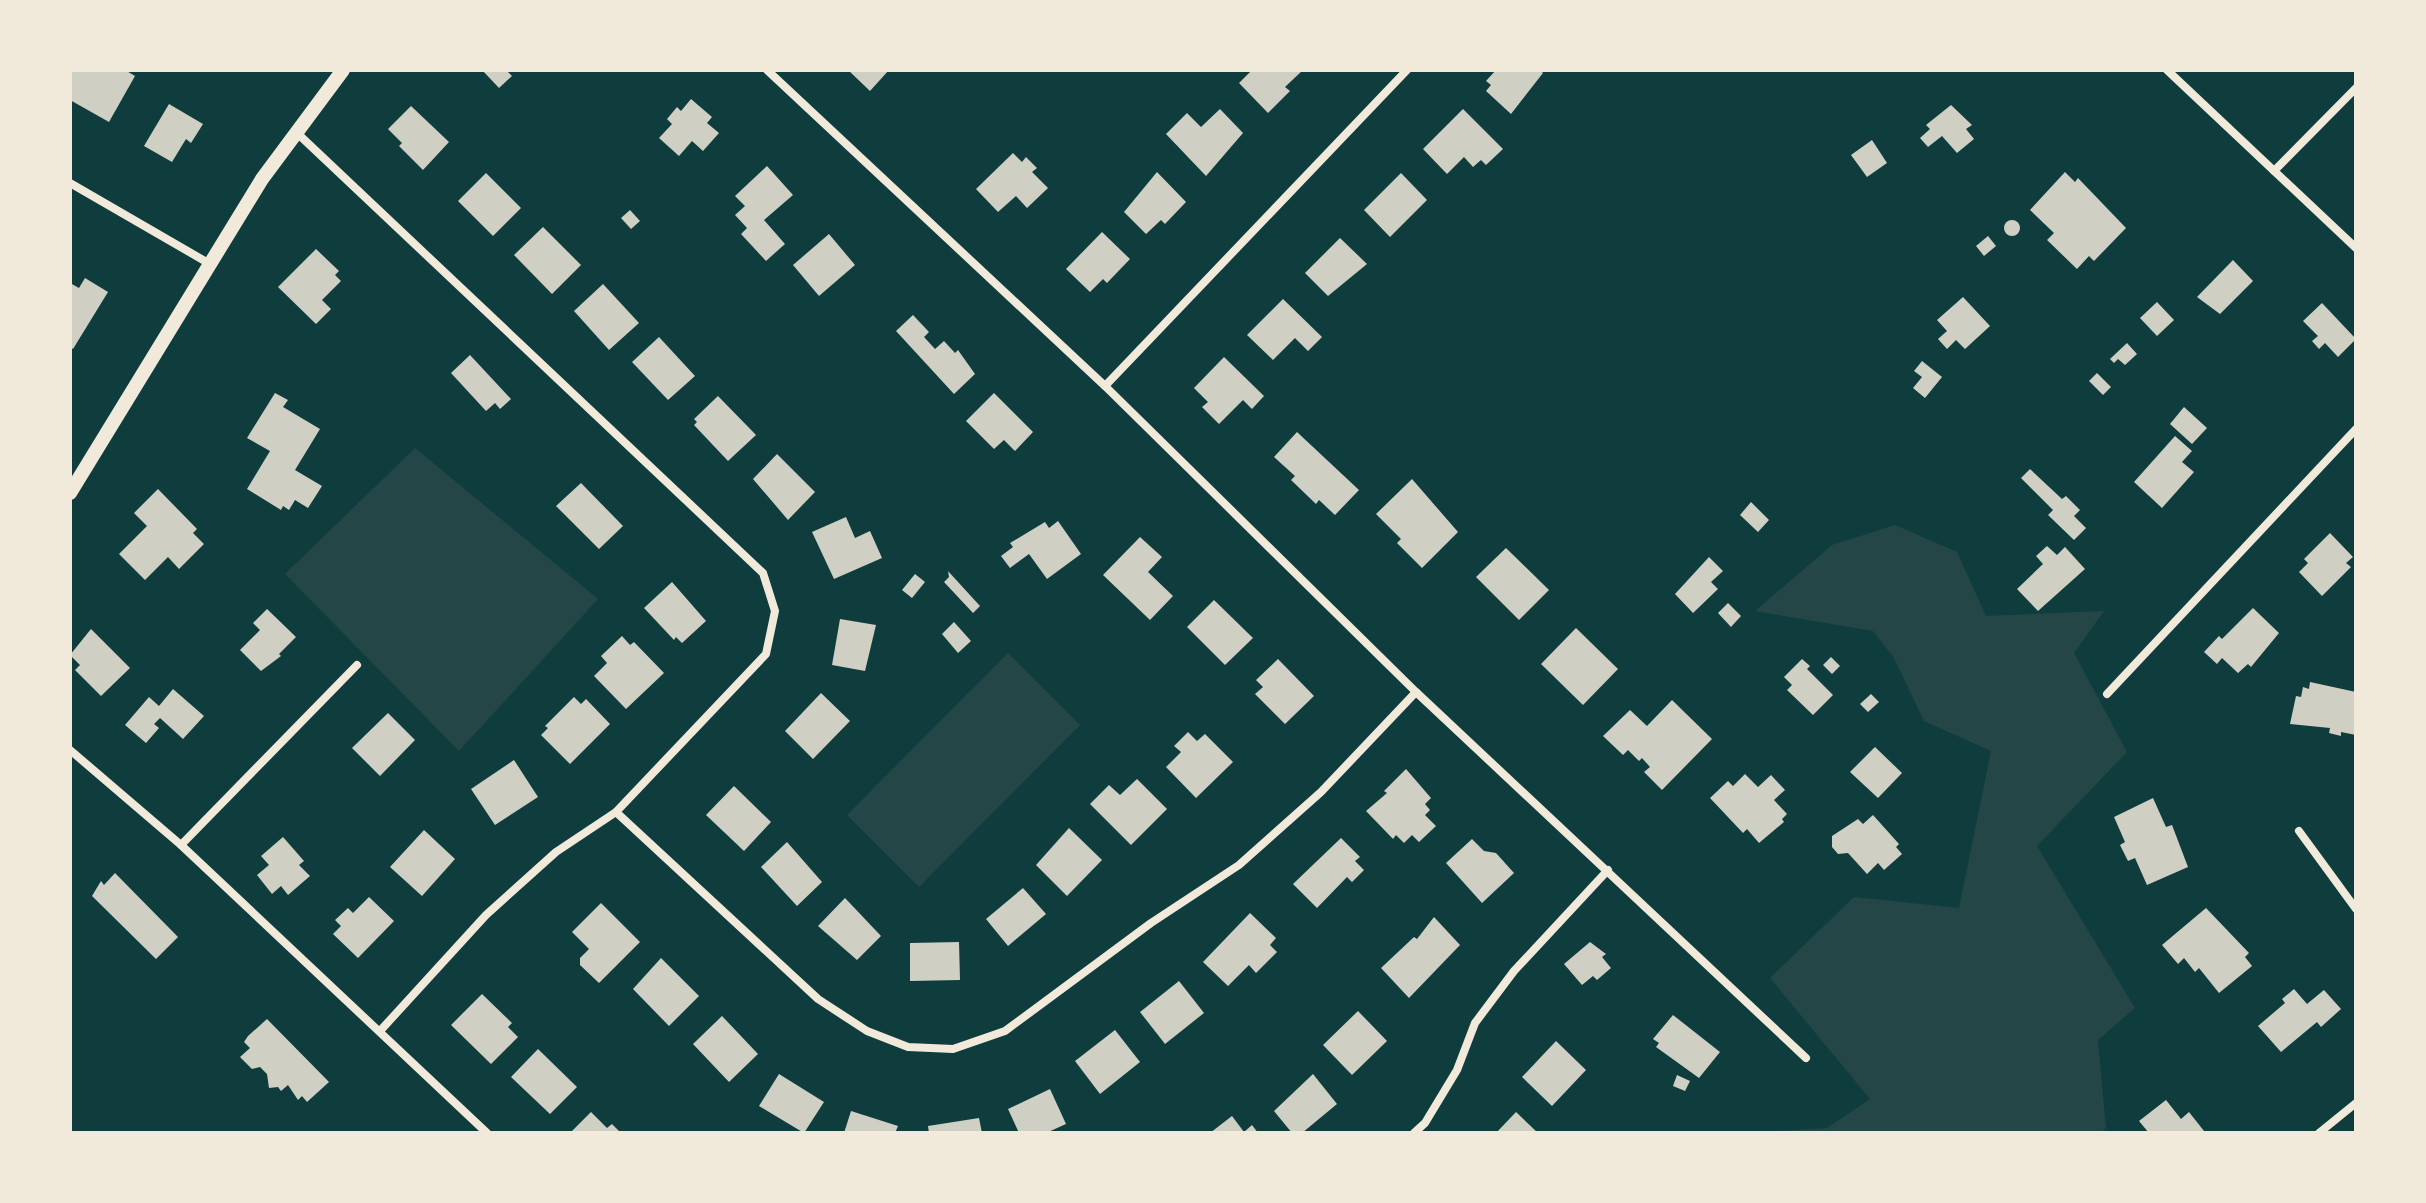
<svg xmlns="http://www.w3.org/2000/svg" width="2426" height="1203" font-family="'PT Sans Narrow',sans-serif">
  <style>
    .green { fill: #244646 }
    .building { fill: #cfcfc3 }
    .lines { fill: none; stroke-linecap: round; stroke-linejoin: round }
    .minor { stroke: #f1e9da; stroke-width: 8 }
    .tertiary { stroke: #f1e9da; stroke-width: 14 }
  </style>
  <rect width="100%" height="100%" fill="#0f3d3e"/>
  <g class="green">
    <path d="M415,448L598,599L459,751L285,574Z"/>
    <path d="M1895,525L1957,552L1986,616L2104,611L2074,653L2127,752L2037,846L2135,1008L2098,1040L2106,1128L2100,1133H1749L1827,1128L1870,1099L1770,978L1854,897L1959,908L1991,751L1924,721L1894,658L1873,631L1755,611L1832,545Z"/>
    <path d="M1008,653L1080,725L919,887L847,815Z"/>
  </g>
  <g class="building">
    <path d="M70,70H125L135,76L109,122L70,100Z"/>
    <path d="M482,70H506L512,76L499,88Z"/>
    <path d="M848,70H889L870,91Z"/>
    <path d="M1252,70H1303L1285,87L1290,91L1268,113L1239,83Z"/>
    <path d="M1496,70H1540L1543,73L1511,114L1486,91L1491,85L1486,81Z"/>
    <path d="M691,99L712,117L707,123L719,133L703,151L692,141L679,156L659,138L672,124L667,119L677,107L681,111Z"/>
    <path d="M169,104L203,124L191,143L186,139L172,162L144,146Z"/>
    <path d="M1951,105L1972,125L1966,129L1974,139L1957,153L1942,136L1928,147L1920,138L1930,129L1926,125Z"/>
    <path d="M411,106L449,142L423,170L399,146L402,143L388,129Z"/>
    <path d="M1220,109L1243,133L1206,176L1166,134L1187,113L1201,127Z"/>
    <path d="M1463,109L1503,149L1486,165L1481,160L1473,167L1464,157L1447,174L1423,149Z"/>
    <path d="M1872,140L1887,163L1867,177L1851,155Z"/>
    <path d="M1013,153L1022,162L1026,157L1037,168L1032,172L1048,188L1027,208L1016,196L998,212L976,189Z"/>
    <path d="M767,166L793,195L764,220L785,244L766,261L741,234L747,228L735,215L745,206L735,196Z"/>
    <path d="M1157,172L1186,202L1165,224L1161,220L1146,234L1124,212Z"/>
    <path d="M2065,172L2075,182L2078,178L2126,228L2094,261L2089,256L2077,269L2047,240L2054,233L2030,210Z"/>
    <path d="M486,173L521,208L493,236L458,201Z"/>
    <path d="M1401,173L1427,200L1390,237L1364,210Z"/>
    <path d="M630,210L640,221L631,229L621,218Z"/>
    <circle cx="2012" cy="228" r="8"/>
    <path d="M543,227L581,265L552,294L514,255Z"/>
    <path d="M1102,232L1130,259L1107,283L1103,279L1090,292L1066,269Z"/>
    <path d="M829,234L855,265L819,296L793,265Z"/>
    <path d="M1988,236L1996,246L1984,256L1976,246Z"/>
    <path d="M1340,238L1367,264L1328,296L1305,273Z"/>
    <path d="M316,249L339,271L335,275L341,281L322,300L331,309L316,324L278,287Z"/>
    <path d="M2233,260L2253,281L2220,314L2197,297Z"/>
    <path d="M85,278L108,292L73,349L70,347V283L79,288Z"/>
    <path d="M603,284L639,323L609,350L574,311Z"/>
    <path d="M1963,297L1990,326L1965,349L1956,340L1947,349L1938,339L1947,331L1937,320Z"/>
    <path d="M1283,299L1322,337L1308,351L1295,338L1273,360L1247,335Z"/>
    <path d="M2157,302L2174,320L2157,336L2140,318Z"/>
    <path d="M2322,303L2356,339L2338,357L2325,343L2319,349L2312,341L2318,336L2303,321Z"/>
    <path d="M913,315L929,332L924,337L935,349L944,341L955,353L958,350L975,374L954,394L896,331Z"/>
    <path d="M659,337L695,376L668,400L632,362Z"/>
    <path d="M2127,343L2137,354L2125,365L2118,359L2114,363L2110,359Z"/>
    <path d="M470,355L511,399L500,409L495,403L486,411L451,373Z"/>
    <path d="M1224,357L1264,396L1252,409L1243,400L1219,424L1202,407L1208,402L1194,388Z"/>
    <path d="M1922,361L1942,377L1925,398L1913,388L1922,377L1914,371Z"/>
    <path d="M2097,373L2111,387L2103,395L2089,381Z"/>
    <path d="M275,393L288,400L283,407L320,429L295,470L322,486L308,508L295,500L289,510L283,506L281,510L247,489L270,451L247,438Z"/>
    <path d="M994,393L1033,432L1015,451L1004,440L994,449L966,421Z"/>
    <path d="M718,396L756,435L728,461L694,425L697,422L694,419Z"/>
    <path d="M2184,407L2207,428L2192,444L2170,424Z"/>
    <path d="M1297,432L1359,490L1335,515L1319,500L1316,504L1291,480L1295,476L1274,457Z"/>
    <path d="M2175,436L2192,451L2182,462L2194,472L2162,508L2134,482Z"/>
    <path d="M777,454L815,492L788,520L753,479Z"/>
    <path d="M2030,469L2062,499L2066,496L2080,510L2074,516L2086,528L2074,540L2048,515L2053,510L2021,478Z"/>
    <path d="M1412,479L1458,532L1422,568L1397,543L1401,539L1376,514Z"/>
    <path d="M581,483L623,526L599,549L556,506Z"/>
    <path d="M158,489L197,529L193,533L204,544L179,569L168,557L145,580L119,554L147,526L134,513Z"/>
    <path d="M1751,502L1769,520L1758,532L1740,515Z"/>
    <path d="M846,517L855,538L870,531L882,558L834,579L812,532Z"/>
    <path d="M1058,521L1081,554L1047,579L1029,554L1010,568L1001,556L1013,547L1010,543L1045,522L1049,528Z"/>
    <path d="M2330,533L2353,557L2346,563L2351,567L2322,596L2299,572L2308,563L2304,559Z"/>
    <path d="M1140,537L1162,557L1148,572L1173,596L1150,620L1103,575Z"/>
    <path d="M2047,546L2057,555L2065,547L2085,569L2038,611L2017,589L2043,564L2036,556Z"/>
    <path d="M1506,548L1549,590L1519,620L1476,577Z"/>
    <path d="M1709,557L1723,571L1711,582L1718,589L1693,613L1675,594Z"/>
    <path d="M948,571L980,606L973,613L944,582L949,577Z"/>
    <path d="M915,574L925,582L912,598L902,590Z"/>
    <path d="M672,582L706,621L682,643L676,637L674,640L644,608Z"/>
    <path d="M1214,600L1253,638L1225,665L1187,627Z"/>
    <path d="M1728,603L1741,616L1731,627L1718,613Z"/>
    <path d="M2253,608L2279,633L2251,667L2248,664L2238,673L2222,658L2217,664L2204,652L2219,636L2222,639Z"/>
    <path d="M267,609L296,637L279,654L281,656L261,671L240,650L260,630L253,623Z"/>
    <path d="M840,619L876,625L865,671L832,665Z"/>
    <path d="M954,622L971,641L958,653L942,634Z"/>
    <path d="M1576,628L1618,669L1583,705L1541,664Z"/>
    <path d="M91,629L130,668L101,696L75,670L80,665L70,655Z"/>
    <path d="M622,636L630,645L634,642L664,673L626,709L594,676L607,663L601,656Z"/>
    <path d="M1831,657L1840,666L1832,674L1823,665Z"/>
    <path d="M1278,659L1314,696L1285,724L1255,694L1263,687L1256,680Z"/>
    <path d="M1802,659L1810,666L1807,669L1833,695L1813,715L1787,690L1792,685L1784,677Z"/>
    <path d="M2310,682L2356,692V735L2341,732V736L2329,733L2330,728L2290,724L2296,696L2301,697L2303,687L2309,689Z"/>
    <path d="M173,689L204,716L183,739L160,718L154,724L159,728L146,743L125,725L149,697L159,706Z"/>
    <path d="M821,693L850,721L813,759L785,731Z"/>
    <path d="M1871,694L1879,702L1868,712L1860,704Z"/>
    <path d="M574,697L581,704L586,699L610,724L570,764L541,735L548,728L545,726Z"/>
    <path d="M1672,700L1712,739L1662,790L1644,772L1650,767L1642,758L1639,761L1628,750L1623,755L1603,736L1630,710L1647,726Z"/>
    <path d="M388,713L415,740L380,776L352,748Z"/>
    <path d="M1188,732L1197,741L1205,734L1233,762L1196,798L1166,767L1181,752L1174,746Z"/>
    <path d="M1875,747L1902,773L1878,798L1850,772Z"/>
    <path d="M514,760L538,797L495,825L471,789Z"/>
    <path d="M1406,769L1431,798L1425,804L1430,810L1425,815L1436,826L1419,842L1412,835L1404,843L1396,835L1393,839L1366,811L1387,793L1384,791Z"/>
    <path d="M1745,774L1758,787L1771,775L1785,790L1774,800L1787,814L1782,819L1784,822L1759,843L1747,829L1743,833L1710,798L1728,781L1733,786Z"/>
    <path d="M1137,779L1167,809L1131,845L1090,804L1109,785L1120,795Z"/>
    <path d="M734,786L771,822L744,851L706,815Z"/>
    <path d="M2153,798L2166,827L2172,825L2188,867L2147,885L2135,858L2128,861L2120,845L2125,842L2114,817Z"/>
    <path d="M1873,815L1899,844L1896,847L1902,854L1884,870L1878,863L1867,874L1848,853L1838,854L1832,847V836L1858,819L1863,824Z"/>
    <path d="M1069,828L1102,860L1067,896L1036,865Z"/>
    <path d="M424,830L455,859L422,896L390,867Z"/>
    <path d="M283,837L304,861L299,865L310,876L288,895L281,886L272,894L257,875L269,865L261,856Z"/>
    <path d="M1341,838L1360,857L1355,861L1364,870L1352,882L1347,877L1317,908L1293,884Z"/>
    <path d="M1472,839L1484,851L1496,853L1514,873L1482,903L1446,863Z"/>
    <path d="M787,842L822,882L797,906L761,867Z"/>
    <path d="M115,873L178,937L156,959L92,896L101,881L104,885Z"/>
    <path d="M1023,888L1046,914L1008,946L986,919Z"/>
    <path d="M369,897L394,921L358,958L333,934L341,926L335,920L348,908L353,913Z"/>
    <path d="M845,898L881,936L857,960L818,926Z"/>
    <path d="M601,903L640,942L599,983L580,965V958L589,949L572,932Z"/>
    <path d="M2206,908L2249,953L2245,957L2252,966L2219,993L2199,968L2195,972L2184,958L2178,964L2162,945Z"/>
    <path d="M1250,913L1276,938L1270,945L1277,952L1256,973L1249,965L1228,986L1203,962Z"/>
    <path d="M1434,917L1460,945L1409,998L1381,968L1414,937L1417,939Z"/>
    <path d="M959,942L960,980L910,981V943Z"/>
    <path d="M1590,942L1606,954L1602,957L1611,968L1597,980L1593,976L1582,985L1564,964Z"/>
    <path d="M661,958L699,996L669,1026L633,989Z"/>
    <path d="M1179,981L1204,1013L1165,1044L1140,1012Z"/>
    <path d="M2294,989L2307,1004L2324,990L2341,1009L2321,1027L2317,1022L2281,1052L2258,1026L2285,1003L2282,999Z"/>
    <path d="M482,994L512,1023L508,1027L518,1037L491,1064L451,1025Z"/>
    <path d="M1358,1011L1387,1041L1352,1075L1323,1045Z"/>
    <path d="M1673,1015L1720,1052L1699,1078L1656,1047L1659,1043L1653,1039Z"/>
    <path d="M722,1016L758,1054L729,1082L693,1044Z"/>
    <path d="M267,1019L329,1082L307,1102L302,1096L298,1100L288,1085L281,1091L278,1087L269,1088L267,1074L260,1067L252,1069L240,1057L250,1048L244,1042L248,1036Z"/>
    <path d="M1115,1030L1140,1062L1100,1094L1075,1061Z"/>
    <path d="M1556,1041L1586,1070L1552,1106L1522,1077Z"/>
    <path d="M538,1049L577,1087L550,1114L511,1077Z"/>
    <path d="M779,1074L824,1102L804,1133L759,1106Z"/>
    <path d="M1313,1074L1337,1104L1302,1133H1292L1274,1111Z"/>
    <path d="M1677,1075L1690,1081L1685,1091L1673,1086Z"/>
    <path d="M1050,1089L1066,1124L1046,1133H1019L1008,1109Z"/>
    <path d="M2166,1100L2181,1119L2189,1112L2204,1131L2149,1133L2139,1121Z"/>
    <path d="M851,1111L898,1126L895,1133H844Z"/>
    <path d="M591,1112L607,1128L612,1124L621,1133H570Z"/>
    <path d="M1516,1112L1538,1133H1496Z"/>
    <path d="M1232,1116L1244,1132L1252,1125L1258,1133H1210Z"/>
    <path d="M979,1118L982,1133H929L928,1126Z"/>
  </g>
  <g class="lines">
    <g class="minor">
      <path d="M767,70L1105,386L1416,692L1806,1058"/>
      <path d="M2167,70L2356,248"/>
      <path d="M296,132L763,573L775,611L766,654L616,812L556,852L486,915L380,1031"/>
      <path d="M2274,171L2356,88"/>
      <path d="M70,183L210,264"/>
      <path d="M1105,386L1407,70"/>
      <path d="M2107,694L2356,429"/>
      <path d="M70,750L181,845L487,1133"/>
      <path d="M616,812L818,999L867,1031L908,1047L953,1049L1005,1031L1151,923L1239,865L1321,792L1416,692"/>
      <path d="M2299,831L2356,909"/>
      <path d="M181,845L357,665"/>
      <path d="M1414,1133L1425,1123L1457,1070L1475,1023L1514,971L1608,870"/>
      <path d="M2319,1133L2356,1103"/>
    </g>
    <path class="tertiary" d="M70,493L262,179L343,70"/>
  </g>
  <rect width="2426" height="1203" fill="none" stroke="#f1e9da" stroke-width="144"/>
</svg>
